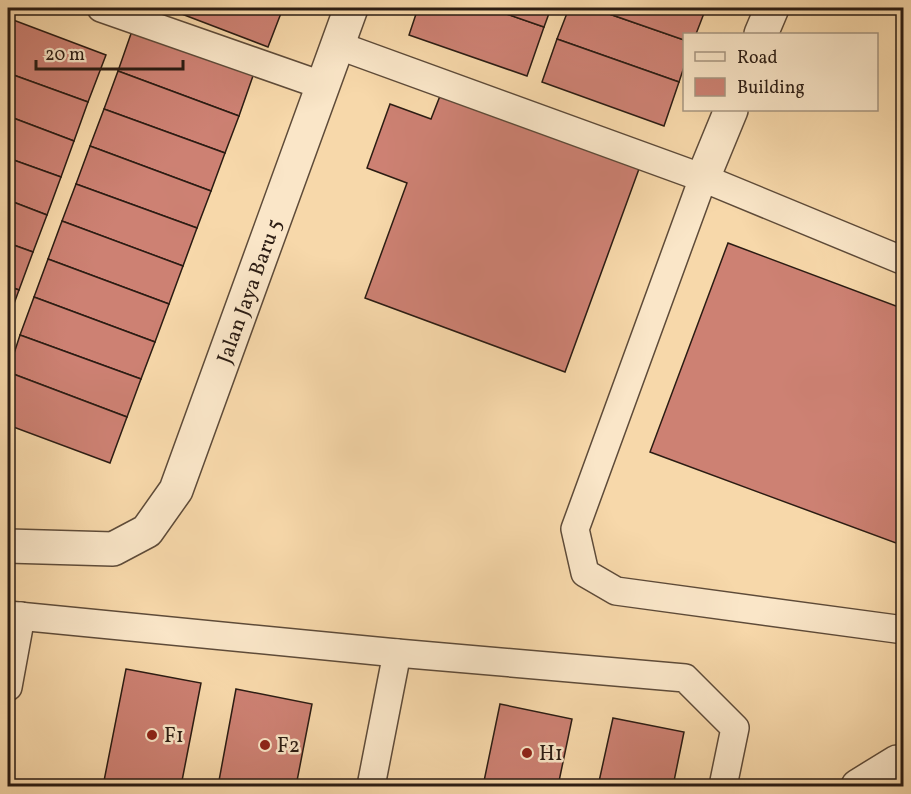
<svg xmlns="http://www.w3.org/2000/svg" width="911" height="794" font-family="Vollkorn,serif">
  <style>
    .building { fill: #cd8173; stroke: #2b1c13; stroke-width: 1.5 }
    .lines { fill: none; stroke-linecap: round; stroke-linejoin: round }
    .lane-casing { stroke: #5e4b39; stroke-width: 30 }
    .street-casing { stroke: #5e4b39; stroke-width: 36 }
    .lane { stroke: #fae6c8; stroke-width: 27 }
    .street { stroke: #fae6c8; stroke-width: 33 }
    .poi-dot { fill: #8f2418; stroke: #fae6c8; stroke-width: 2 }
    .labels { text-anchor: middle; stroke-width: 5; stroke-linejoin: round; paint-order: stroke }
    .street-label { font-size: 21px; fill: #2b1c13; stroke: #fae6c8 }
    .poi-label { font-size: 21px; fill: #2b1c13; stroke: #fae6c8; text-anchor: start }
  </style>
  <rect width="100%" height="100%" fill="#f7d8aa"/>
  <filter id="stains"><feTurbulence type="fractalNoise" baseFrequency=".00333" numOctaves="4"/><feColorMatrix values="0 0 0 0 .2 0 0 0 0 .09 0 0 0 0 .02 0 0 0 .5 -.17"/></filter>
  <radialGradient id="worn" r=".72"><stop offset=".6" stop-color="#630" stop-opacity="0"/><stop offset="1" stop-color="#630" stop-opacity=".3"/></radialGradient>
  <g class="building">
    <path d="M166,8H283L268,47Z"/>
    <path d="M418,8H489L544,27L527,76L409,35Z"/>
    <path d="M489,8H551L544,27Z"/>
    <path d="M569,8H592L684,40V67L679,82L557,39Z"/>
    <path d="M592,8H706L696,34H684V40Z"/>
    <path d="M8,18L106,55L88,102L8,73Z"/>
    <path d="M133,28L254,73L239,116L118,71Z"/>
    <path d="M557,39L679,82L664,126L542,82Z"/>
    <path d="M118,71L239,116L225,153L104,109Z"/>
    <path d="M8,73L88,102L74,141L8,116Z"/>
    <path d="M440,96L639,169L565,372L365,298L407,183L367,168L390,104L431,119Z"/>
    <path d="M104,109L225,153L211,191L90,146Z"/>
    <path d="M8,116L74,141L61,177L8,158Z"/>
    <path d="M90,146L211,191L197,228L76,184Z"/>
    <path d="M8,158L61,177L47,215L8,200Z"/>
    <path d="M76,184L197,228L183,266L62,221Z"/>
    <path d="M8,200L47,215L33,252L8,243Z"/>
    <path d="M62,221L183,266L169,304L48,259Z"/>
    <path d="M8,243L33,252L19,290L8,286Z"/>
    <path d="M728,243L904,309V546L650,452Z"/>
    <path d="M48,259L169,304L155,342L34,297Z"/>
    <path d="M8,286L19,290L8,320Z"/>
    <path d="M34,297L155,342L141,379L20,335Z"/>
    <path d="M20,335L141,379L127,417L8,372Z"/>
    <path d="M8,372L127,417L110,463L8,425Z"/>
    <path d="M126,669L201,683L181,786H103Z"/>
    <path d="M236,689L312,704L296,786H218Z"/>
    <path d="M500,704L572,719L558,786H483Z"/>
    <path d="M613,718L684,732L673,786H598Z"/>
  </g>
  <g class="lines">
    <g class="lane-casing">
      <g id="lane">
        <path d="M101,8L324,86"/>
        <path d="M337,45L703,178"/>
        <path d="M904,261L703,178L575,529L585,573L616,591L904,630"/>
        <path d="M8,615L397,653L685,678L735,728L723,786"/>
        <path d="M8,687L21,616"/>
        <path d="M371,786L397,653"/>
      </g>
    </g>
    <g class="street-casing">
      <g id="street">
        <path d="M761,34L772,8"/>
        <path d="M703,178L731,110"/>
        <path d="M8,546L113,549L147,531L176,490L351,8"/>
        <path d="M858,786L897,762L904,763"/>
      </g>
    </g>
    <use href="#lane" class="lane"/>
    <use href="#street" class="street"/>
  </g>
  <g class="poi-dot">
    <circle cx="152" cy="735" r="6"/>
    <circle cx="265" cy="745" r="6"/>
    <circle cx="527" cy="753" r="6"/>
  </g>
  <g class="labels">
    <g class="street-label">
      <text transform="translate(249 291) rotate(-70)" y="7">Jalan Jaya Baru 5</text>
    </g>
    <g class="poi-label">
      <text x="164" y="742">F1</text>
      <text x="277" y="752">F2</text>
      <text x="539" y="760">H1</text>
    </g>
  </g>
  <rect width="911" height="794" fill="none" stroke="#f7d8aa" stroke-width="30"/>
  <rect x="9" y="9" width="893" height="776" fill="none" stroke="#2b1c13" stroke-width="3"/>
  <rect x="15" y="15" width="881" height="764" fill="none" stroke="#2b1c13" stroke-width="1.5"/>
  <rect x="683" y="33" width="195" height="78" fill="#fae6c8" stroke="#a79580" stroke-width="1.5"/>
  <rect x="695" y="52" width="30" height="9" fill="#fae6c8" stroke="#a79580" stroke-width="1.5"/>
  <text x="737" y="63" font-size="18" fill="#2b1c13">Road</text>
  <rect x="695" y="78" width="30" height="18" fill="#cd8173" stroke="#a79580" stroke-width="1.5"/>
  <text x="737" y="93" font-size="18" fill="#2b1c13">Building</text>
  <path d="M36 60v9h147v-9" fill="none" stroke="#2b1c13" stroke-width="3"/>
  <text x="45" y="60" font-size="18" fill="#2b1c13" stroke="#fae6c8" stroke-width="4.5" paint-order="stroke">20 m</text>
  <rect width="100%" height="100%" filter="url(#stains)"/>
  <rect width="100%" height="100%" fill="url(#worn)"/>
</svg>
